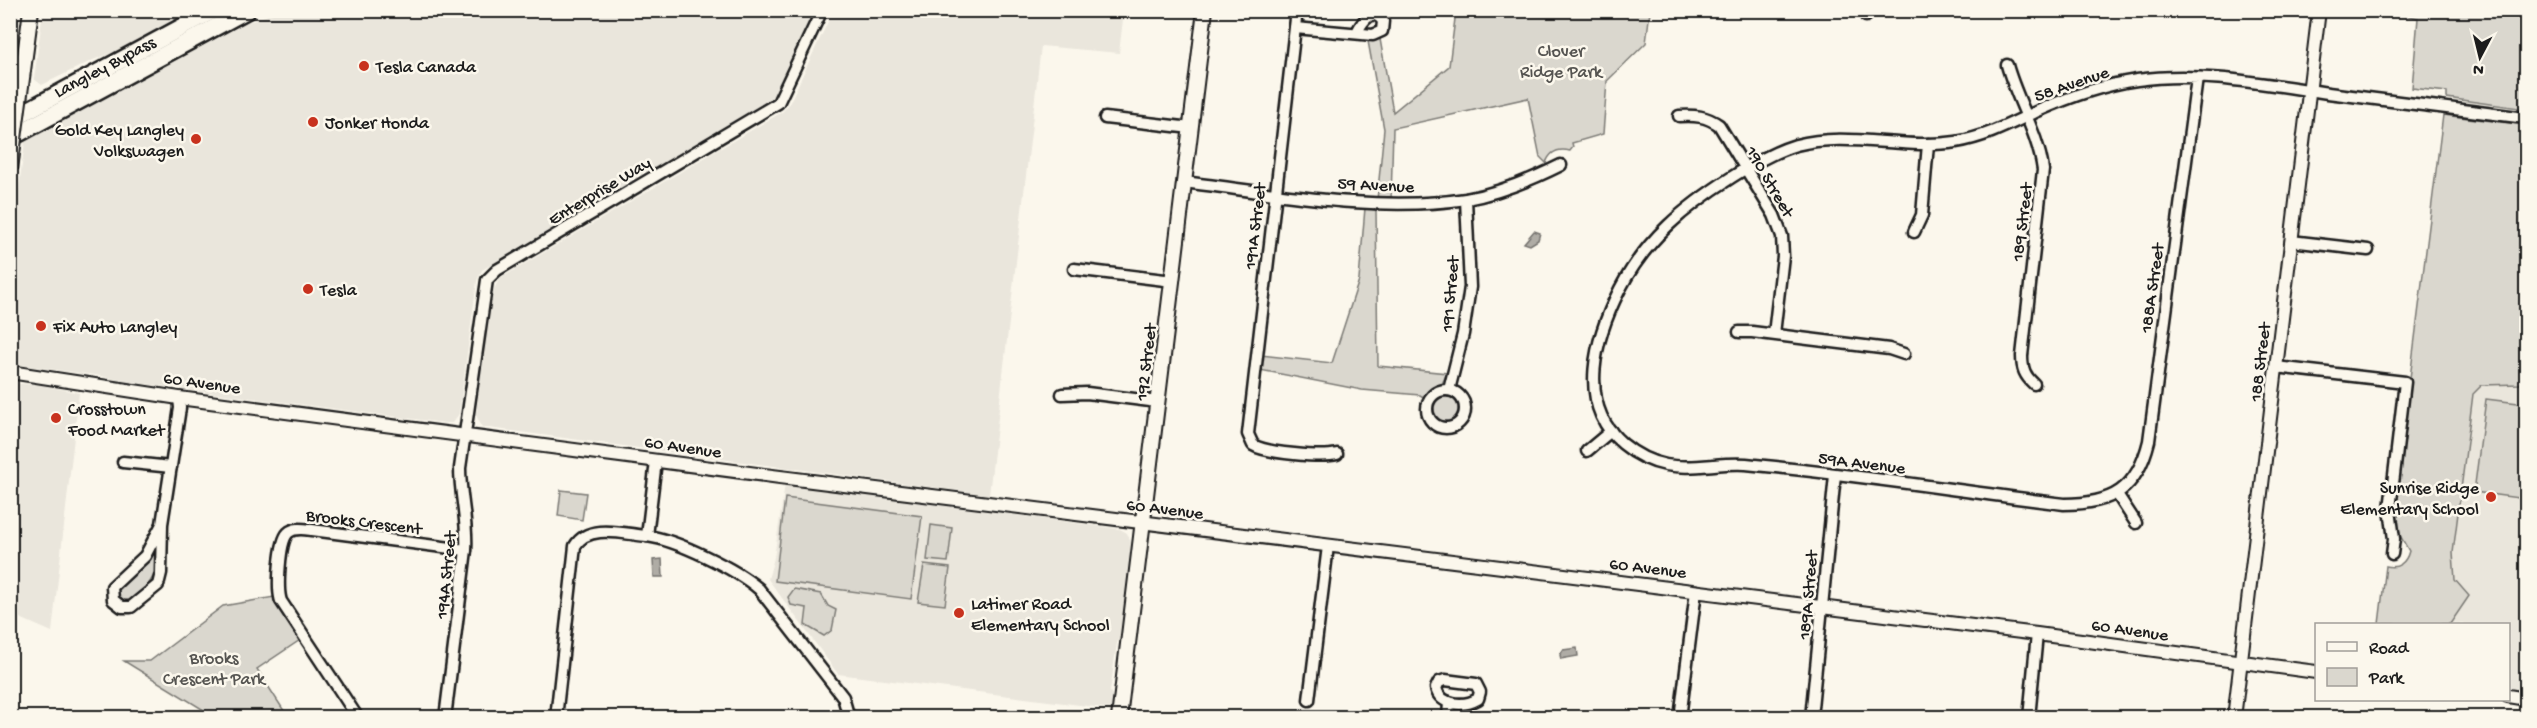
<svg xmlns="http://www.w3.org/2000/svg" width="2537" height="728" font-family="'Gochi Hand',sans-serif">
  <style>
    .built { fill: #eae6dc }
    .green { fill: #dad7ce; stroke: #7b7a75; stroke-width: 1.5 }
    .water { fill: #afaca5; stroke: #74726e; stroke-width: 1.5 }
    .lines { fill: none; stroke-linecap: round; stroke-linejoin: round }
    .minor-casing { stroke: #1c1c1c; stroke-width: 15 }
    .tertiary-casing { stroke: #1c1c1c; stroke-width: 16 }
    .secondary-casing { stroke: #1c1c1c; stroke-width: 18 }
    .trunk-casing { stroke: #1c1c1c; stroke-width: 21 }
    .minor { stroke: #fbf7ec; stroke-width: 10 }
    .tertiary { stroke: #fbf7ec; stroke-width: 12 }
    .secondary { stroke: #fbf7ec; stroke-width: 14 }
    .trunk { stroke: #fbf7ec; stroke-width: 16 }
    .secondary-bridge-casing { stroke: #1c1c1c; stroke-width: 18; stroke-linecap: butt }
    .secondary-bridge { stroke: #fbf7ec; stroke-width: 14 }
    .poi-dot { fill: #c8321e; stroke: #fbf7ec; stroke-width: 2 }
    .labels { text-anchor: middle; stroke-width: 5; stroke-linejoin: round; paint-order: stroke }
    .park-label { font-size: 18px; fill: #555451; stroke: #fbf7ec }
    .street-label { font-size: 18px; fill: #1c1c1c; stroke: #fbf7ec }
    .poi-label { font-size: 18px; fill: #1c1c1c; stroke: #fbf7ec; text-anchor: start }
  </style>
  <rect width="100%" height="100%" fill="#fbf7ec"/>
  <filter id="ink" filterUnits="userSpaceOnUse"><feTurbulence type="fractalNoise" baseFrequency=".0167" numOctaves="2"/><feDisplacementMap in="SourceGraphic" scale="12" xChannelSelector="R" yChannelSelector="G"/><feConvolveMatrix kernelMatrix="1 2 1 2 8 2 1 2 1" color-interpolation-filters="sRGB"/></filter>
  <g filter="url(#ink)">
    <g class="built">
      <path d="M43,11V10L186,11L159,30L122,49L93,60L42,85L34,79Z"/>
      <path d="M279,11L815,10V11L783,79L773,96L765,103L482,270L477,281L459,414L452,423H444L121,381L101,376L11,364V245L25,142L246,23Z"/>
      <path d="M833,11H1124L1119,53L1041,46L989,495L482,427L476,415L490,298L499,279L782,112L789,104Z"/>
      <path d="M2473,363L2526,370V691L2509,689L2508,624H2440Z"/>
      <path d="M10,383L42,385L79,393L52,632L11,614Z"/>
      <path d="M785,484L1120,529L1127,533L1131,543L1124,630L1117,643L1110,691L1113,698L1111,709L838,674L768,579L774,558Z"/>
    </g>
    <g class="green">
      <path d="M2383,10L2526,11V109L2447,98V92L2412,88L2418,18Z"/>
      <path d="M1456,11H1650L1646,43L1607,81L1603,134L1572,143L1573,147L1570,151C1558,148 1550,152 1546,163L1540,157L1528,98L1393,128L1391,201L1377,200L1384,129L1368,41L1380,39L1393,112L1449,66Z"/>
      <path d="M2443,115L2526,125V377L2520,384L2482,385L2473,394L2453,553L2455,580L2469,596L2450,624H2379L2386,566C2398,569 2406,563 2409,551L2398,532L2394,506Z"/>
      <path d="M1365,208L1376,210L1378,366L1447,373L1441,386L1427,399L1420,395L1362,390L1260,370L1261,355L1332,363L1359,280Z"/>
      <circle cx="1446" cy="409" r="12"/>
      <path d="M2486,399L2526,404V499L2474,492Z"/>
      <path d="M561,490L586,493L582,520L558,516Z"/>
      <path d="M785,498L922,516L911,599L775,581Z"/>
      <path d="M931,525L952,528L948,562L927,560Z"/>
      <path d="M157,541C160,572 153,583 131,602L118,600L116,589L119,584L144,565Z"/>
      <path d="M924,565L950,568L945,605L918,602Z"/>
      <path d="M794,589L821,594L828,606L836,610L832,630L824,636L805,625L807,608L791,605L788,597Z"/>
      <path d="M274,597L277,606L300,640L257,669L288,717H215L124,661H150L223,606Z"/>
    </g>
    <g class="water">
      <path d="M1534,231L1540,233L1538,240L1530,245L1524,243Z"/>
      <path d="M662,559L663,577H654L653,560Z"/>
      <path d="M1577,648L1578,656L1561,659L1560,655L1563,650Z"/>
    </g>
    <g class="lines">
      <g class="minor-casing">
        <g id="minor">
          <path d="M1297,10L1248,434L1253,445C1266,453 1322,458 1337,454"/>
          <path d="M1866,10V16"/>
          <path d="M1295,28L1373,35L1382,31L1383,21C1372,6 1362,22 1357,32"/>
          <path d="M2007,65C2017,101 2038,133 2043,170L2022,356C2022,369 2025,376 2034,384"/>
          <path d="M2197,78L2149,441C2137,490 2112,504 2064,504C1959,491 1852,474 1746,464C1720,462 1692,470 1666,465C1651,462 1635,454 1623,444C1575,404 1596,336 1620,289C1646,239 1685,207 1732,177C1752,164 1773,152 1796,145C1848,131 1903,150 1956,142C1986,137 2010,124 2038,111C2069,97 2102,85 2137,80C2199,71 2265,84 2328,93C2394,101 2460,110 2526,118"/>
          <path d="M1679,116C1695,115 1706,116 1719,125L1774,215L1782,236L1783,256L1774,334"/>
          <path d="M1105,118L1191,128"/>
          <path d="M1184,182C1274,193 1377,213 1466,199C1499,193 1531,180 1561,165"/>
          <path d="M1914,232L1922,215L1928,144"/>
          <path d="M2291,241L2368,250"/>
          <path d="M1074,269L1173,281"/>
          <path d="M1739,332H1752L1889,349L1904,354"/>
          <path d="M2276,367L2405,382L2390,509L2394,539L2392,554"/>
          <path d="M1449,390L1463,334L1470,287L1466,199"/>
          <circle cx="1446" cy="409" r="19"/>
          <path d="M1062,394L1087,393L1158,402"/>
          <path d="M1587,451L1611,431"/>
          <path d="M656,461L647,536C677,540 736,569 759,589L843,697L849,718"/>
          <path d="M123,462L171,467"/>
          <path d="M2117,494L2136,523"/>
          <path d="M162,524L145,556L112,587L113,600L122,607H131L158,585L161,573L162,524L180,408L179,398"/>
          <path d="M1445,680L1476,684L1480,692L1478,699C1464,707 1440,706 1436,688L1439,682Z"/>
          <path d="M1309,700L1328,546"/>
          <path d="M358,718L281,601C277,590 279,542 288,533C294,527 304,529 312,530L466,550"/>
          <path d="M445,718L466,550C468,522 460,496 460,468L487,280L497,270L778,103L822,10"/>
          <path d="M556,718L575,546C588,523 624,534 647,536"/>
          <path d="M1448,718L1449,702"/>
          <path d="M1680,718L1696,591"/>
          <path d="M1811,718L1835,475"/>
          <path d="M2029,718L2037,634"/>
        </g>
      </g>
      <g class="tertiary-casing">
        <g id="tertiary">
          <path d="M10,372L179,398L780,477L2037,634L2316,672"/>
          <path d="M2508,696L2526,699"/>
          <path d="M2234,718L2319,10"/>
        </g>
      </g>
      <g class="secondary-casing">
        <g id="secondary">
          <path d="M10,79L19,10"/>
          <path d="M1119,718L1205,10"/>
        </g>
      </g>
      <g class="trunk-casing">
        <g id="trunk">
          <path d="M10,120L214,10"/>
          <path d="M10,138L247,10"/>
        </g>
      </g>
      <use href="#minor" class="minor"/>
      <use href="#tertiary" class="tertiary"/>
      <use href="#secondary" class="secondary"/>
      <use href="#trunk" class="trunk"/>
      <g class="secondary-bridge-casing">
        <path id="secondary-bridge" d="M10,169L31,10"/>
      </g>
      <use href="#secondary-bridge" class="secondary-bridge"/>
    </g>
  </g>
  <g class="poi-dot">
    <circle cx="364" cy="66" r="6"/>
    <circle cx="313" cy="122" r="6"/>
    <circle cx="196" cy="139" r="6"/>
    <circle cx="308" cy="289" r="6"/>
    <circle cx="41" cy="326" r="6"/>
    <circle cx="56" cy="418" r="6"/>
    <circle cx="2491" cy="497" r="6"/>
    <circle cx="959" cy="613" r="6"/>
  </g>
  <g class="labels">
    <g class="park-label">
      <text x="1561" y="56">Clover<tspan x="1561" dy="21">Ridge Park</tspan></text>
      <text x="214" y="663">Brooks<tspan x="214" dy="21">Crescent Park</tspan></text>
    </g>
    <g class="street-label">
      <text transform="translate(104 66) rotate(-28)" y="6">Langley Bypass</text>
      <text transform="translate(2071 83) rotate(-19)" y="6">58 Avenue</text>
      <text transform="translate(1771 181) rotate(60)" y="6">190 Street</text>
      <text transform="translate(1376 184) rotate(3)" y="6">59 Avenue</text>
      <text transform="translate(599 190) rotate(-31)" y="6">Enterprise Way</text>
      <text transform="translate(2021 222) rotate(-83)" y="6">189 Street</text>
      <text transform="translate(1254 226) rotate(-83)" y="6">191A Street</text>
      <text transform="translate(2151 288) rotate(-82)" y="6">188A Street</text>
      <text transform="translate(1449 294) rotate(-85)" y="6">191 Street</text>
      <text transform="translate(1145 362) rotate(-83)" y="6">192 Street</text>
      <text transform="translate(2259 362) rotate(-83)" y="6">188 Street</text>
      <text transform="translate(202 382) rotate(8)" y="6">60 Avenue</text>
      <text transform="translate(683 446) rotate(8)" y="6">60 Avenue</text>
      <text transform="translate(1862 462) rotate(7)" y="6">59A Avenue</text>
      <text transform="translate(1165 508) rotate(7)" y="6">60 Avenue</text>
      <text transform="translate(364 521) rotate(7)" y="6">Brooks Crescent</text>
      <text transform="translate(1648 567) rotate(7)" y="6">60 Avenue</text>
      <text transform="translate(445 575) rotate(-84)" y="6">194A Street</text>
      <text transform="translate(1807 595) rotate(-85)" y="6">189A Street</text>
      <text transform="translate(2130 629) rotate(8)" y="6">60 Avenue</text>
    </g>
    <g class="poi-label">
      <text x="376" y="72">Tesla Canada</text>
      <text x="325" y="128">Jonker Honda</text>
      <text x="184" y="135" text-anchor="end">Gold Key Langley<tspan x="184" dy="21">Volkswagen</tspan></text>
      <text x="320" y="295">Tesla</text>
      <text x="53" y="332">Fix Auto Langley</text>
      <text x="68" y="414">Crosstown<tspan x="68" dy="21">Food Market</tspan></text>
      <text x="2479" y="493" text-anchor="end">Sunrise Ridge<tspan x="2479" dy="21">Elementary School</tspan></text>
      <text x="971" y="609">Latimer Road<tspan x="971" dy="21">Elementary School</tspan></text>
    </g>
  </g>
  <rect width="2537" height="728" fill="none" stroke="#fbf7ec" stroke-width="36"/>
  <rect x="18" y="18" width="2501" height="692" fill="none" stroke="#1c1c1c" stroke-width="2" filter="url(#ink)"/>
  <rect x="2315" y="623" width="195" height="78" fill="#fbf7ec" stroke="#a29f99" stroke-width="1.5"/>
  <rect x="2327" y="642" width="30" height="9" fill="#fbf7ec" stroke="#a29f99" stroke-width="1.5"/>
  <text x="2369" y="653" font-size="18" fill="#1c1c1c">Road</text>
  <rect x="2327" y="668" width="30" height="18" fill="#dad7ce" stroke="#a29f99" stroke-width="1.5"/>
  <text x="2369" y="683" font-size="18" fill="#1c1c1c">Park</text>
  <g transform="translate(2480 57) rotate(187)" stroke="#fbf7ec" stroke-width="4.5" paint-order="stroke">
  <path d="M0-4.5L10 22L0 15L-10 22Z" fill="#1c1c1c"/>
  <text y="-9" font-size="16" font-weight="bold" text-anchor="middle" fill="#1c1c1c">N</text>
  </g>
</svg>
